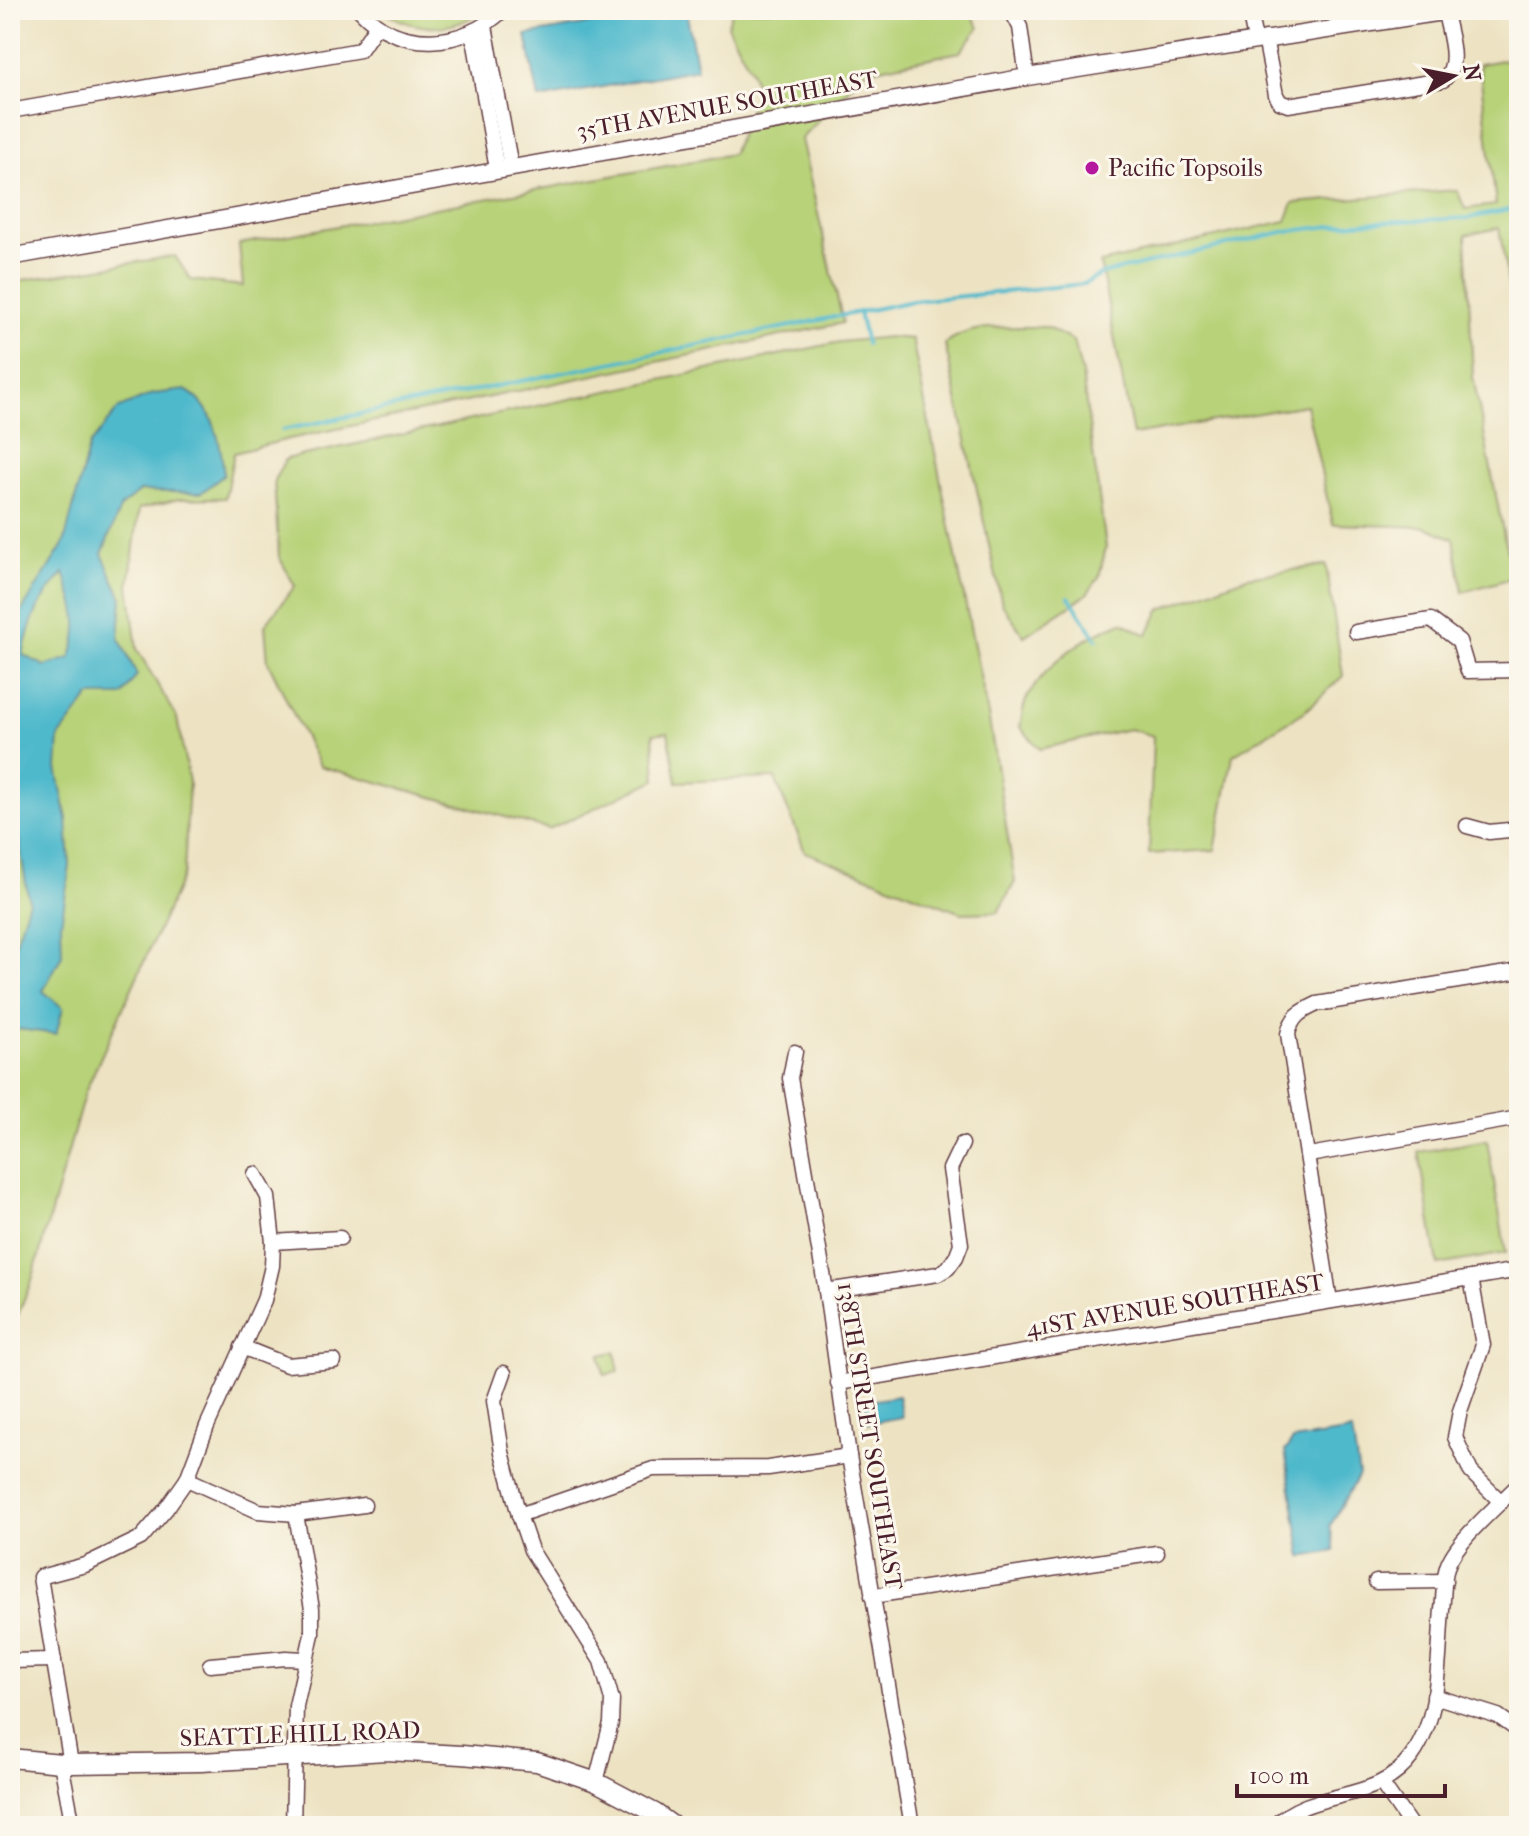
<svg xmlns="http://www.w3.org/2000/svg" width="1529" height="1836" font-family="'IM FELL French Canon',serif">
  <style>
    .green { fill: #b7d278; stroke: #807852; stroke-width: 2 }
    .water { fill: #4fb9cc; stroke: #4c6c7c; stroke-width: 2; fill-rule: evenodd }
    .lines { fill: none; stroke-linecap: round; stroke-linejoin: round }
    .stream { stroke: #4fb9cc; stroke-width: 4 }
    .minor-casing { stroke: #623c42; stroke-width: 17 }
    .tertiary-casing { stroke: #623c42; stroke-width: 19 }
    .secondary-casing { stroke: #623c42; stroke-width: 21 }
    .minor { stroke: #fff; stroke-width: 14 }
    .tertiary { stroke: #fff; stroke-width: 16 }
    .secondary { stroke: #fff; stroke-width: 18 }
    .poi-dot { fill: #b5179e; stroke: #fbf7ec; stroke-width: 3 }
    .labels { text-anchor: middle; stroke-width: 6; stroke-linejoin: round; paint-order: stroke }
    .street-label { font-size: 24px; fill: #4a1f2b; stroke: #fbf7ec }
    .poi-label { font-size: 24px; fill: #4a1f2b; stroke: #fbf7ec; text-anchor: start }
  </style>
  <rect width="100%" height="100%" fill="#fbf7ec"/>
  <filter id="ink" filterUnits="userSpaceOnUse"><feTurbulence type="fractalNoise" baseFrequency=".0125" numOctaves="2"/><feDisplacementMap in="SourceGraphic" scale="16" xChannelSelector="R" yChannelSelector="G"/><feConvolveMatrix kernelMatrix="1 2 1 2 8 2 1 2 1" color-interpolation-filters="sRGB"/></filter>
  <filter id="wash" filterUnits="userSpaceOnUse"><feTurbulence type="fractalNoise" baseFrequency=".006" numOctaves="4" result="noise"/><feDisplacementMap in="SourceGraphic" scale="32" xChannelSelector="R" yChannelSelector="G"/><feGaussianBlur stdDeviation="1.8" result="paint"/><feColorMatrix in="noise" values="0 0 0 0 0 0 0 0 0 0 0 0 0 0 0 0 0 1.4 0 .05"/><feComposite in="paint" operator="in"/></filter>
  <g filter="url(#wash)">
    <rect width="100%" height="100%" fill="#ede3c3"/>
    <g class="green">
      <path d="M383,10H483C454,33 412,32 383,10Z"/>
      <path d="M733,10H969L979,28L960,52L865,71L801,139L843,323L289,439L234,453L225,498L179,499L139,509L129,585L137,649L177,718L189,782L184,873L85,1092L32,1280L10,1334V282L175,256L191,280L243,286L239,244L732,154L757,91L751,70L727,26Z"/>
      <path d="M1519,57V346L1499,228L1466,235L1473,377L1512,578L1463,592L1454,539L1426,527L1333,524L1306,405L1133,435L1100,263L1286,221L1293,203L1457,190L1465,209L1496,205L1479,64Z"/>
      <path d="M1046,327L1073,341L1082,374L1106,547L1099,577L1086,595L1024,636L1002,604L945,344C970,322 1014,328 1046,327Z"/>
      <path d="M889,337L912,339L989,720L1015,882L998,912L961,913L805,852L775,778L677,782L668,732L653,734L656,780L549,829L319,766L268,662L265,625L295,586L279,557L274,480L286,459L840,342Z"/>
      <path d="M1326,565L1343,676L1304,712L1233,755L1215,850L1149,854L1153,736L1129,729L1040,749L1020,727C1022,717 1023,704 1028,696C1049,661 1085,636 1122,622L1147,635L1161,609L1247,577Z"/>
      <path d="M1487,1140L1506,1253L1438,1265L1419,1152Z"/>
      <path d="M615,1352L619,1372L604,1375L600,1355Z"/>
    </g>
    <g class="water">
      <path d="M644,10H686L697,69L539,99L526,35L644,14Z"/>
      <path d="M185,390C215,405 221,444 224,475L201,493L140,491L121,506L102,554L122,598L119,638L137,675L122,696H90L59,737L57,768L67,819L70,866L61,924L62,955L43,991L63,1008L56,1034L10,1028V961L29,901L10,789L11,628L64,543L89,446L119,408L153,394ZM64,573C75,605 84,625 70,658L45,666L23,655C30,619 39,600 64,573Z"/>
      <path d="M898,1396L902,1417L868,1423L865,1402Z"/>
      <path d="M1352,1431L1359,1475L1330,1526L1335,1551L1302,1557L1285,1451L1293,1440Z"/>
    </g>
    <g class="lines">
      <g class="stream">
        <path d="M859,312L866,344"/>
        <path d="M282,430L913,301L1084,284L1102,274L1283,232L1356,223L1469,218L1519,208"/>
        <path d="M1069,597L1097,639"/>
      </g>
    </g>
  </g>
  <g filter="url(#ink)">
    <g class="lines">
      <g class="minor-casing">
        <g id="minor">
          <path d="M360,10C399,53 463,49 503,10"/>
          <path d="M1011,10L1020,27L1027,77"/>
          <path d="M1249,10L1255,40"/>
          <path d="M485,26L511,167"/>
          <path d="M473,33L497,169"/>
          <path d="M1265,38L1276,95L1280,102L1288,105L1443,80C1462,65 1448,32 1445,12"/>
          <path d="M10,111L360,50L377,25"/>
          <path d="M1356,632L1431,620L1459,641L1468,671L1519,670"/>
          <path d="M1467,826L1489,832L1519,829"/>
          <path d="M795,1052L790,1078L826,1291L849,1456L912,1826"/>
          <path d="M1309,1155L1519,1118"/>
          <path d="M273,1242L340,1238"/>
          <path d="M1471,1278L1483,1345L1460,1411L1455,1437L1471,1472L1501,1502"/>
          <path d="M826,1291L938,1274L948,1268L956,1257L961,1244L950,1169L962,1144"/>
          <path d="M1330,1301L1288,1034C1292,1016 1300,1012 1317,1004L1519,971"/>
          <path d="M242,1347L287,1365L334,1361"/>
          <path d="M504,1373L494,1401L502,1452L519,1515L531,1550L601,1661L612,1700L611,1723L596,1782"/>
          <path d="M838,1383L1519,1270"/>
          <path d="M187,1479L258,1511L296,1514L364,1505"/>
          <path d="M519,1515L653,1469L768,1468L849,1456"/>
          <path d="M1376,1582L1445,1581"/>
          <path d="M872,1596L1157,1553"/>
          <path d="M10,1661L54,1660"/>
          <path d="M210,1665L286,1658L305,1659"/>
          <path d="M1434,1696L1498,1716L1519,1731"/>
          <path d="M61,1763L73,1826"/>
          <path d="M71,1764L40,1577L85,1565L141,1538L166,1509L187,1479L207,1426L264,1300L272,1266L273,1242L268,1197L255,1174"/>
          <path d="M1382,1784L1411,1826"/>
          <path d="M293,1826L296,1706L312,1634V1609L296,1514"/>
          <path d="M1274,1826C1315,1786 1376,1806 1412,1756C1441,1715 1438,1657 1442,1609C1444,1596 1443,1580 1447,1567C1456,1540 1499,1505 1519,1484"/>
        </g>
      </g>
      <g class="tertiary-casing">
        <path id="tertiary" d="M10,257L1027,77L1455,10"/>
      </g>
      <g class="secondary-casing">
        <path id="secondary" d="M10,1758L71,1764L201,1762L386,1751L462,1755L537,1762L596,1782L655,1813L673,1826"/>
      </g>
      <use href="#minor" class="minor"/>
      <use href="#tertiary" class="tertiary"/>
      <use href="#secondary" class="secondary"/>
    </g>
  </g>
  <circle class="poi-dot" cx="1092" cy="168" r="8"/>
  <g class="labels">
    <g class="street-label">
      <text transform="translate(727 105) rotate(-10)" y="8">35TH AVENUE SOUTHEAST</text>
      <text transform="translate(1175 1305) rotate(-9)" y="8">41ST AVENUE SOUTHEAST</text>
      <text transform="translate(870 1436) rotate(81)" y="8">138TH STREET SOUTHEAST</text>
      <text transform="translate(300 1734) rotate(-2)" y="8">SEATTLE HILL ROAD</text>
    </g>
    <g class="poi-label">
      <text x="1108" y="176">Pacific Topsoils</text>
    </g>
  </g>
  <rect width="1529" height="1836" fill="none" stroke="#fbf7ec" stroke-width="40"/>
  <g transform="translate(1453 76) rotate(80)" stroke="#fbf7ec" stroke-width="6" paint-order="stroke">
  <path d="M0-6L14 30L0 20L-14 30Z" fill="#4a1f2b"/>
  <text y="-12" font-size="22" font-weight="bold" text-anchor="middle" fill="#4a1f2b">N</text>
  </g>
  <path d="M1237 1784v12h208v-12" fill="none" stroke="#4a1f2b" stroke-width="4"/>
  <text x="1249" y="1784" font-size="24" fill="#4a1f2b" stroke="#fbf7ec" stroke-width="6" paint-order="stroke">100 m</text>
</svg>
